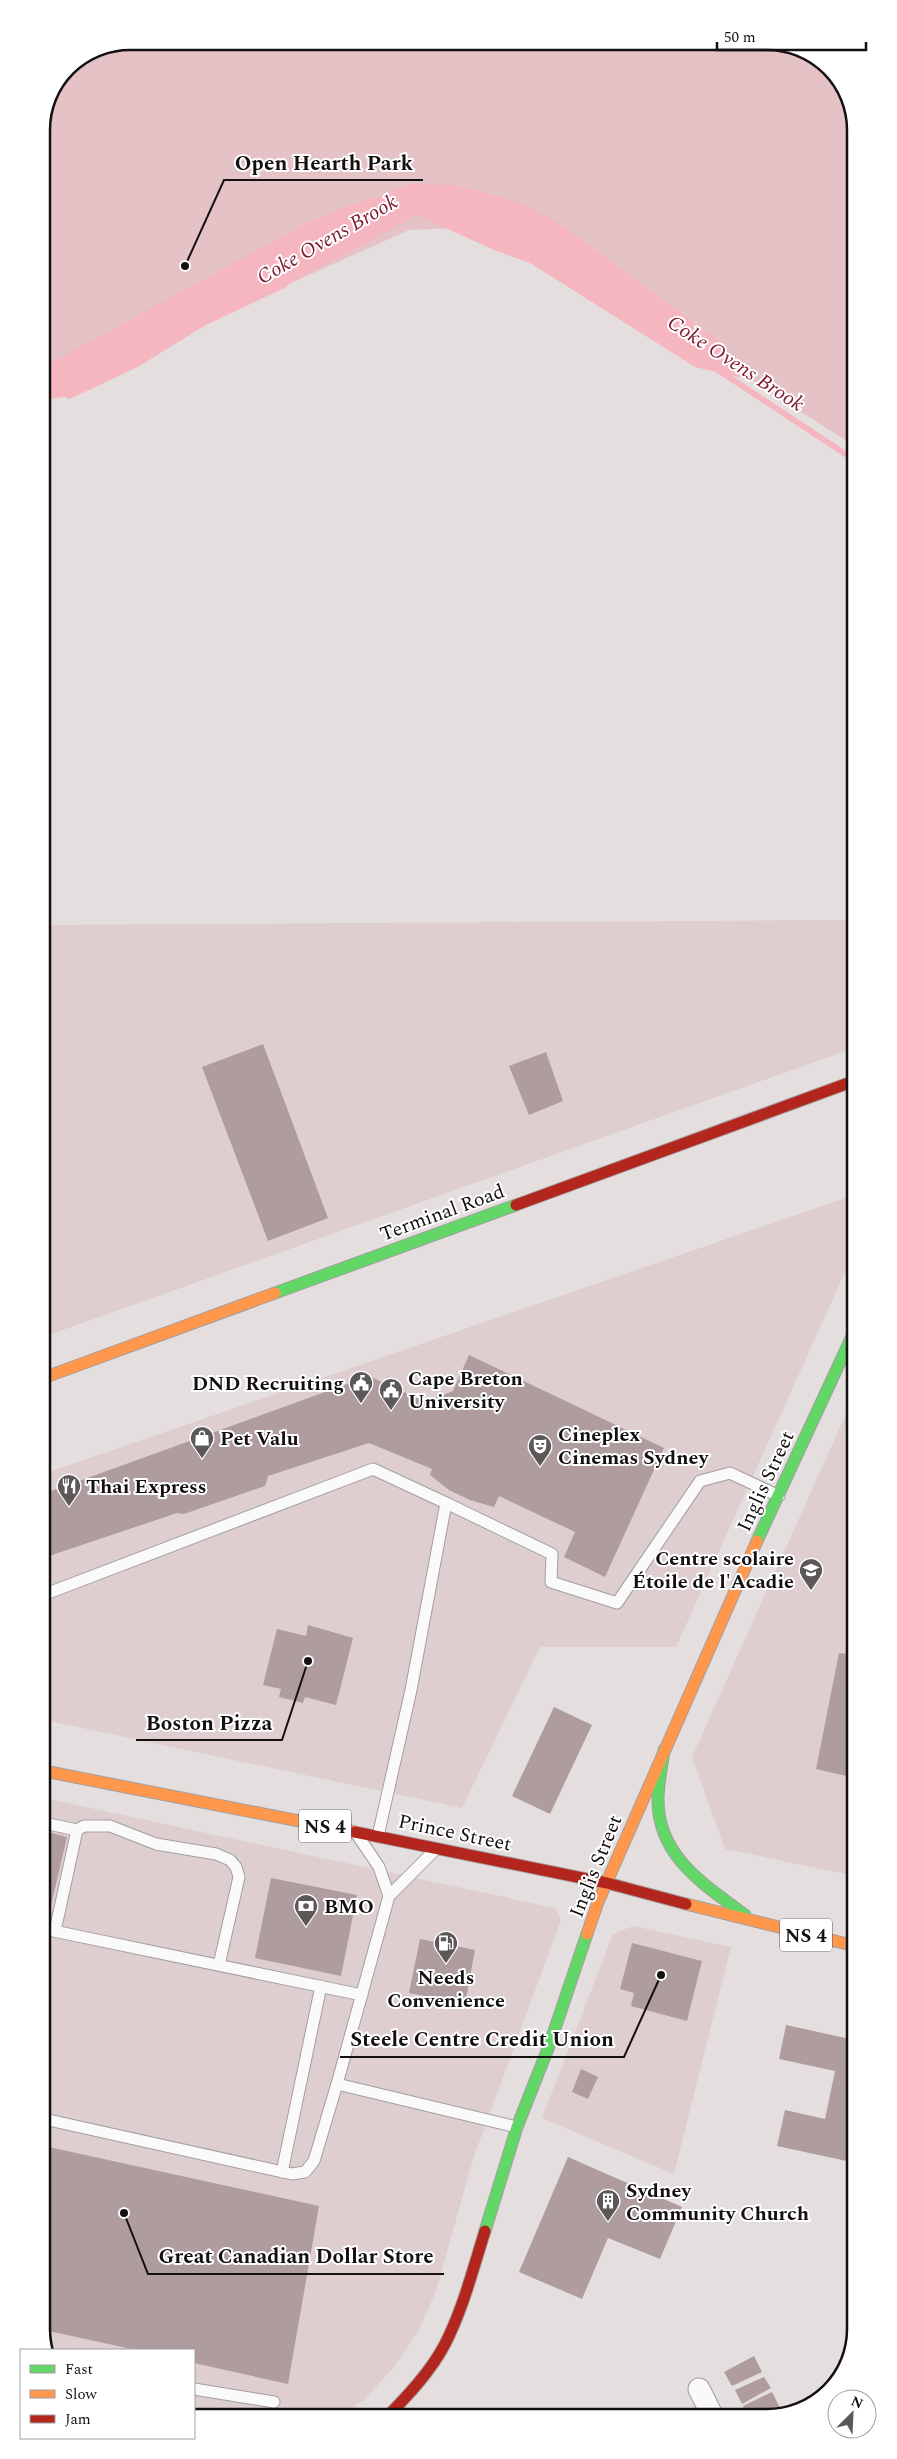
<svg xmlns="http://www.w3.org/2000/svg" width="897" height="2459" font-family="Spectral,serif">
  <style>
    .built { fill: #deced0 }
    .green { fill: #e4c2c6 }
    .water { fill: #f6b6bf }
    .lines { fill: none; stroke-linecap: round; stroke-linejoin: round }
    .stream { stroke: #f6b6bf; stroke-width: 6 }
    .building { fill: #af9c9f }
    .lane-casing { stroke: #a39e9f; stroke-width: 13 }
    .street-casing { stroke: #a39e9f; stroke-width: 23 }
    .fast-casing { stroke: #a39e9f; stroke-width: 13 }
    .slow-casing { stroke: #a39e9f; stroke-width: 13 }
    .jam-casing { stroke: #a39e9f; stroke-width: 13 }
    .lane { stroke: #fbfafa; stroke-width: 11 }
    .street { stroke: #fbfafa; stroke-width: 21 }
    .fast { stroke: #63d668; stroke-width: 11 }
    .slow { stroke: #ff974d; stroke-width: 11 }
    .jam { stroke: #b3261e; stroke-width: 11 }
    .labels { text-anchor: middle; stroke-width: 4; stroke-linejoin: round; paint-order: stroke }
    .shield { fill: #fff; stroke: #5a5858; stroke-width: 1 }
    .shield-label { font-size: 19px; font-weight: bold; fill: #141010 }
    .street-label { font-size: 20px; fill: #141010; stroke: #fff }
    .poi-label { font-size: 20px; font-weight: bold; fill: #141010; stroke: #fff; text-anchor: start }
    .water-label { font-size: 21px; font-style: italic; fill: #811c37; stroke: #fff }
    .rim { fill: none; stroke: #141010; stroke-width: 2.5 }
    .leader { fill: none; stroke: #141010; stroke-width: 2 }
    .callout-dot { fill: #141010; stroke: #fff; stroke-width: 2 }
    .callout-label { font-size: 21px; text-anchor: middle; font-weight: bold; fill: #141010; stroke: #fff; stroke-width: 4; stroke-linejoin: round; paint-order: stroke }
  </style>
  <rect width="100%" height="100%" fill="#e5dedf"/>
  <g class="built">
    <path d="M854,920V1048L43,1337L42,925Z"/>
    <path d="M854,1195V1252L676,1647H540L462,1808L44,1720L43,1474Z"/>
    <path d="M854,1396L855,1876L725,1849L692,1757Z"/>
    <path d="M44,1798L555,1908L561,1920L473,2159L436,2291L419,2330L395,2366L365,2399L339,2417H194V2350H44Z"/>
    <path d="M633,1926L731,1947L674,2174L542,2118L613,1934Z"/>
  </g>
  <path class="green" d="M130,41H773L825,63L853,107V445L537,243L495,226L409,230L149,347L42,379L41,124L67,67L96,48Z"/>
  <path class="water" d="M410,184L454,185L502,197L523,204L560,224L718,341L752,380L695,367L530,263L494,250L417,215L277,290L205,322L137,364L72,396L42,400V368L310,221C343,207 377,198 410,184Z"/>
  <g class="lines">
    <g class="stream">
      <path d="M718,370L853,459"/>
      <path d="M69,396L137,364L205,322L284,285"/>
    </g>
  </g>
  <g class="building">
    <path d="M263,1044L328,1218L268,1241L202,1067Z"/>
    <path d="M546,1052L563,1101L529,1115L509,1066Z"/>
    <path d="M469,1355L664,1448L605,1577L564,1557L575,1532L499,1496L494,1507L470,1500L449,1490L430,1475L432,1469L369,1443L268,1476L265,1486L184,1514L177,1513L43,1558V1494L369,1376L426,1402L453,1391Z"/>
    <path d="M308,1625L353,1638L336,1705L305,1697L303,1703L279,1697L281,1689L263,1685L277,1629L306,1636Z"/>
    <path d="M839,1653L855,1655V1778L816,1769Z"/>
    <path d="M554,1707L592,1725L550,1814L512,1796Z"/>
    <path d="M44,1831L67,1837L49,1914L44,1913Z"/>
    <path d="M271,1878L357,1895L341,1976L255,1958Z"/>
    <path d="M420,1939L475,1950L465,2004L409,1993Z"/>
    <path d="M632,1943L702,1961L687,2021L631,2006L634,1993L620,1989Z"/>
    <path d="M786,2025L850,2039L852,2031L855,2032L856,2163L777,2146L785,2110L825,2119L835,2071L779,2059Z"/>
    <path d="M581,2069L598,2077L588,2099L572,2092Z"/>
    <path d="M44,2146L319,2206L288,2384L194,2363V2350H136L44,2330Z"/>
    <path d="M568,2157L682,2207L660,2259L608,2238L582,2299L519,2272Z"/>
    <path d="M754,2356L762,2372L732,2386L724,2372Z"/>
    <path d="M764,2377L771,2388L742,2404L735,2390Z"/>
    <path d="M772,2392L781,2410L771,2415H747L743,2406Z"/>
  </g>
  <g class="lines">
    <g class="lane-casing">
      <g id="lane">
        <path d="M446,1503L552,1554L551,1582L617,1603L700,1481L730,1473L779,1496"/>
        <path d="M43,1595L373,1469L446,1503L411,1690L378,1836"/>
        <path d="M44,1823L77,1830"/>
        <path d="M358,1836L379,1867L389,1896"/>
        <path d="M44,1929L362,1995"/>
        <path d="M55,1931L77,1830L84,1826H110L156,1844L216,1854L230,1860L236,1867L239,1877L219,1965"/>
        <path d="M337,2084L517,2127"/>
        <path d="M44,2119L292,2174L305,2172L314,2161L337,2084L389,1896L436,1849"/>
        <path d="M282,2172L321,1986"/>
        <path d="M194,2389L274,2402"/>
      </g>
    </g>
    <g class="street-casing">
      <path id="street" d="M699,2389L712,2415"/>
    </g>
    <g class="fast-casing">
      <g id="fast">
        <path d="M275,1293L516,1205"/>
        <path d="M757,1541L854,1332"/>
        <path d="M664,1750C662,1766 658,1784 658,1800C658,1857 705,1885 745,1915"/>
        <path d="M485,2231L517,2127L549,2046L587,1934"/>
      </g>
    </g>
    <g class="slow-casing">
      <g id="slow">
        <path d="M43,1378L275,1293"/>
        <path d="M44,1771L355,1832"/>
        <path d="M686,1904L855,1946"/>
        <path d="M587,1934L598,1902L757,1541"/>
      </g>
    </g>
    <g class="jam-casing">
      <g id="jam">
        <path d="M516,1205L854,1081"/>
        <path d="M355,1832L607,1883L686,1904"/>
        <path d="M388,2416C409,2394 431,2371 445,2344C463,2309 473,2269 485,2231"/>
      </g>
    </g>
    <use href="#lane" class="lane"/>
    <use href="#street" class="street"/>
    <use href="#fast" class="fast"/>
    <use href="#slow" class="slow"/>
    <use href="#jam" class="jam"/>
  </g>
  <defs>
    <g id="civic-pin" transform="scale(1.25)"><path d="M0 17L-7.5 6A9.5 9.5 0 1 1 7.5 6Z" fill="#5d5858" stroke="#fff"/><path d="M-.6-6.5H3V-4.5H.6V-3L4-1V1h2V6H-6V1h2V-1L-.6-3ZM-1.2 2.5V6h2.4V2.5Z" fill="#fff"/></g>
    <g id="shop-pin" transform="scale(1.25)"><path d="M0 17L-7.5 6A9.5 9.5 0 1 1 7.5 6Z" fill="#5d5858" stroke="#fff"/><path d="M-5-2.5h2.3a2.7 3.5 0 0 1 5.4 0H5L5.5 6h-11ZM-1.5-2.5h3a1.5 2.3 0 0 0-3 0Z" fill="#fff"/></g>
    <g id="theatre-pin" transform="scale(1.25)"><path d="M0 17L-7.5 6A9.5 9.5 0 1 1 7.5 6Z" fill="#5d5858" stroke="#fff"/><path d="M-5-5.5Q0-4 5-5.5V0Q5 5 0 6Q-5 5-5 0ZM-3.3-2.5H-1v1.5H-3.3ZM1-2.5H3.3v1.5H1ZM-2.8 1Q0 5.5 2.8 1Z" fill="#fff"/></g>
    <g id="restaurant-pin" transform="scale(1.25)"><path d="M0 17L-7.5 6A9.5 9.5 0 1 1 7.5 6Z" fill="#5d5858" stroke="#fff"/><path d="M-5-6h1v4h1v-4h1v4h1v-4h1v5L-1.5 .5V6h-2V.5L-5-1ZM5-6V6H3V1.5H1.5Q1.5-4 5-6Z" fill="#fff"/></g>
    <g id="school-pin" transform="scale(1.25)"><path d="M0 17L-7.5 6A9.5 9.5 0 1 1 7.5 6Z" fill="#5d5858" stroke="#fff"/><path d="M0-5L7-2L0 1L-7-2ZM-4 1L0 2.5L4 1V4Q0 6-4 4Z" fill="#fff"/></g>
    <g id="bank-pin" transform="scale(1.25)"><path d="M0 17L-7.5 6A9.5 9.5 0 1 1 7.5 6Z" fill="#5d5858" stroke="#fff"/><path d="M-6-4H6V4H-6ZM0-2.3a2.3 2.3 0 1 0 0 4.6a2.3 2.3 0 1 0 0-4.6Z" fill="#fff"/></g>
    <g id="fuel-pin" transform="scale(1.25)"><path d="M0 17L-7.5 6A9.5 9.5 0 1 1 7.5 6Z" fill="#5d5858" stroke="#fff"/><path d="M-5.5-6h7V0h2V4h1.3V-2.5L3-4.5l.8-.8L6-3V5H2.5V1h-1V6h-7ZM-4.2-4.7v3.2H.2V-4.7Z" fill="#fff"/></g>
    <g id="building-pin" transform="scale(1.25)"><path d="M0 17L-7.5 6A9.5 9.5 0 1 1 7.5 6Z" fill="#5d5858" stroke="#fff"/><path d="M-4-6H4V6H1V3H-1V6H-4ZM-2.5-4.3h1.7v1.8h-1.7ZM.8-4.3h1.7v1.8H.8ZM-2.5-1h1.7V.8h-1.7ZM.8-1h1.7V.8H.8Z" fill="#fff"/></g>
  </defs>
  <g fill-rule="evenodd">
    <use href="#civic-pin" x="361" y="1383"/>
    <use href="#civic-pin" x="391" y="1390"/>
    <use href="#shop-pin" x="202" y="1438"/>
    <use href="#theatre-pin" x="540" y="1446"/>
    <use href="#restaurant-pin" x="69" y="1486"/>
    <use href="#school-pin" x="811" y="1570"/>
    <use href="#bank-pin" x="306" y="1906"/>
    <use href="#fuel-pin" x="446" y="1943"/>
    <use href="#building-pin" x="608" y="2201"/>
  </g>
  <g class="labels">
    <g class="shield">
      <rect x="299" y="1809.5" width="52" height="33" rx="4"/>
      <rect x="780" y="1918.5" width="52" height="33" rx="4"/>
    </g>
    <g class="shield-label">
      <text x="325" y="1833">NS 4</text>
      <text x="806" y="1942">NS 4</text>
    </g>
    <g class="street-label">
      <text transform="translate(442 1212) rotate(-20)" y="7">Terminal Road</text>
      <text transform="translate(765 1481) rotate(-65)" y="7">Inglis Street</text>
      <text transform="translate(455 1832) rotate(12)" y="7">Prince Street</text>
      <text transform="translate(595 1866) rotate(-68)" y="7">Inglis Street</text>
    </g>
    <g class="poi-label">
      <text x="408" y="1385">Cape Breton<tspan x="408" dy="23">University</tspan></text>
      <text x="344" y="1390" text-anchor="end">DND Recruiting</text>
      <text x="558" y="1441">Cineplex<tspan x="558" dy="23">Cinemas Sydney</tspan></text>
      <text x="220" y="1445">Pet Valu</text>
      <text x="86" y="1493">Thai Express</text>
      <text x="794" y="1565" text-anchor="end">Centre scolaire<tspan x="794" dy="23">Étoile de l'Acadie</tspan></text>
      <text x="324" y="1913">BMO</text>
      <text x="446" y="1984" text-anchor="middle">Needs<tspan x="446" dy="23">Convenience</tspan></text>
      <text x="626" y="2197">Sydney<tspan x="626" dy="23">Community Church</tspan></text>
    </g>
    <g class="water-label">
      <text transform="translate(327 239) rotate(-30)" y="7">Coke Ovens Brook</text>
      <text transform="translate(736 363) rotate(33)" y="7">Coke Ovens Brook</text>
    </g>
  </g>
  <path d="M0 0H897V2459H0ZM130 50H767A80 80 0 0 1 847 130V2329A80 80 0 0 1 767 2409H130A80 80 0 0 1 50 2329V130A80 80 0 0 1 130 50Z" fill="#fff" fill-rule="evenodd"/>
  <path class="rim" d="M130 50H767A80 80 0 0 1 847 130V2329A80 80 0 0 1 767 2409H130A80 80 0 0 1 50 2329V130A80 80 0 0 1 130 50Z"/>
  <path class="leader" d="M185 266L224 180H423M308 1661L282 1740H136M661 1975L624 2057H340M124 2213L148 2274H444"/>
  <g class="callout-dot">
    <circle cx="185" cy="266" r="5"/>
    <circle cx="308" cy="1661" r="5"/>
    <circle cx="661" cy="1975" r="5"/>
    <circle cx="124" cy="2213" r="5"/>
  </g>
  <g class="callout-label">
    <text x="324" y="170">Open Hearth Park</text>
    <text x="209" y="1730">Boston Pizza</text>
    <text x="482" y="2046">Steele Centre Credit Union</text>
    <text x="296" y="2263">Great Canadian Dollar Store</text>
  </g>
  <rect x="20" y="2349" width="175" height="90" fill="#ffffff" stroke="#a19f9f"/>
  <rect x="30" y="2365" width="25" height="8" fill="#63d668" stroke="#a19f9f"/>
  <text x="65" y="2374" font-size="15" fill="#141010">Fast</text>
  <rect x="30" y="2390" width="25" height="8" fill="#ff974d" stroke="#a19f9f"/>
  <text x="65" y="2399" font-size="15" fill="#141010">Slow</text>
  <rect x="30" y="2415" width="25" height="8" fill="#b3261e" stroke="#a19f9f"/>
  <text x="65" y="2424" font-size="15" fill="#141010">Jam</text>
  <g transform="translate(852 2414) rotate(24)"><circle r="24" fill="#ffffff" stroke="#a19f9f"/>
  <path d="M0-4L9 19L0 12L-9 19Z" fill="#5d5858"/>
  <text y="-8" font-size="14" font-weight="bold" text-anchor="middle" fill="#141010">N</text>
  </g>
  <path d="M717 42v8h149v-8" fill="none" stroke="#141010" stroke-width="2.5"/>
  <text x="724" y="42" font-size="15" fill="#141010" stroke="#ffffff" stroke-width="4" paint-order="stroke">50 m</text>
</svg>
